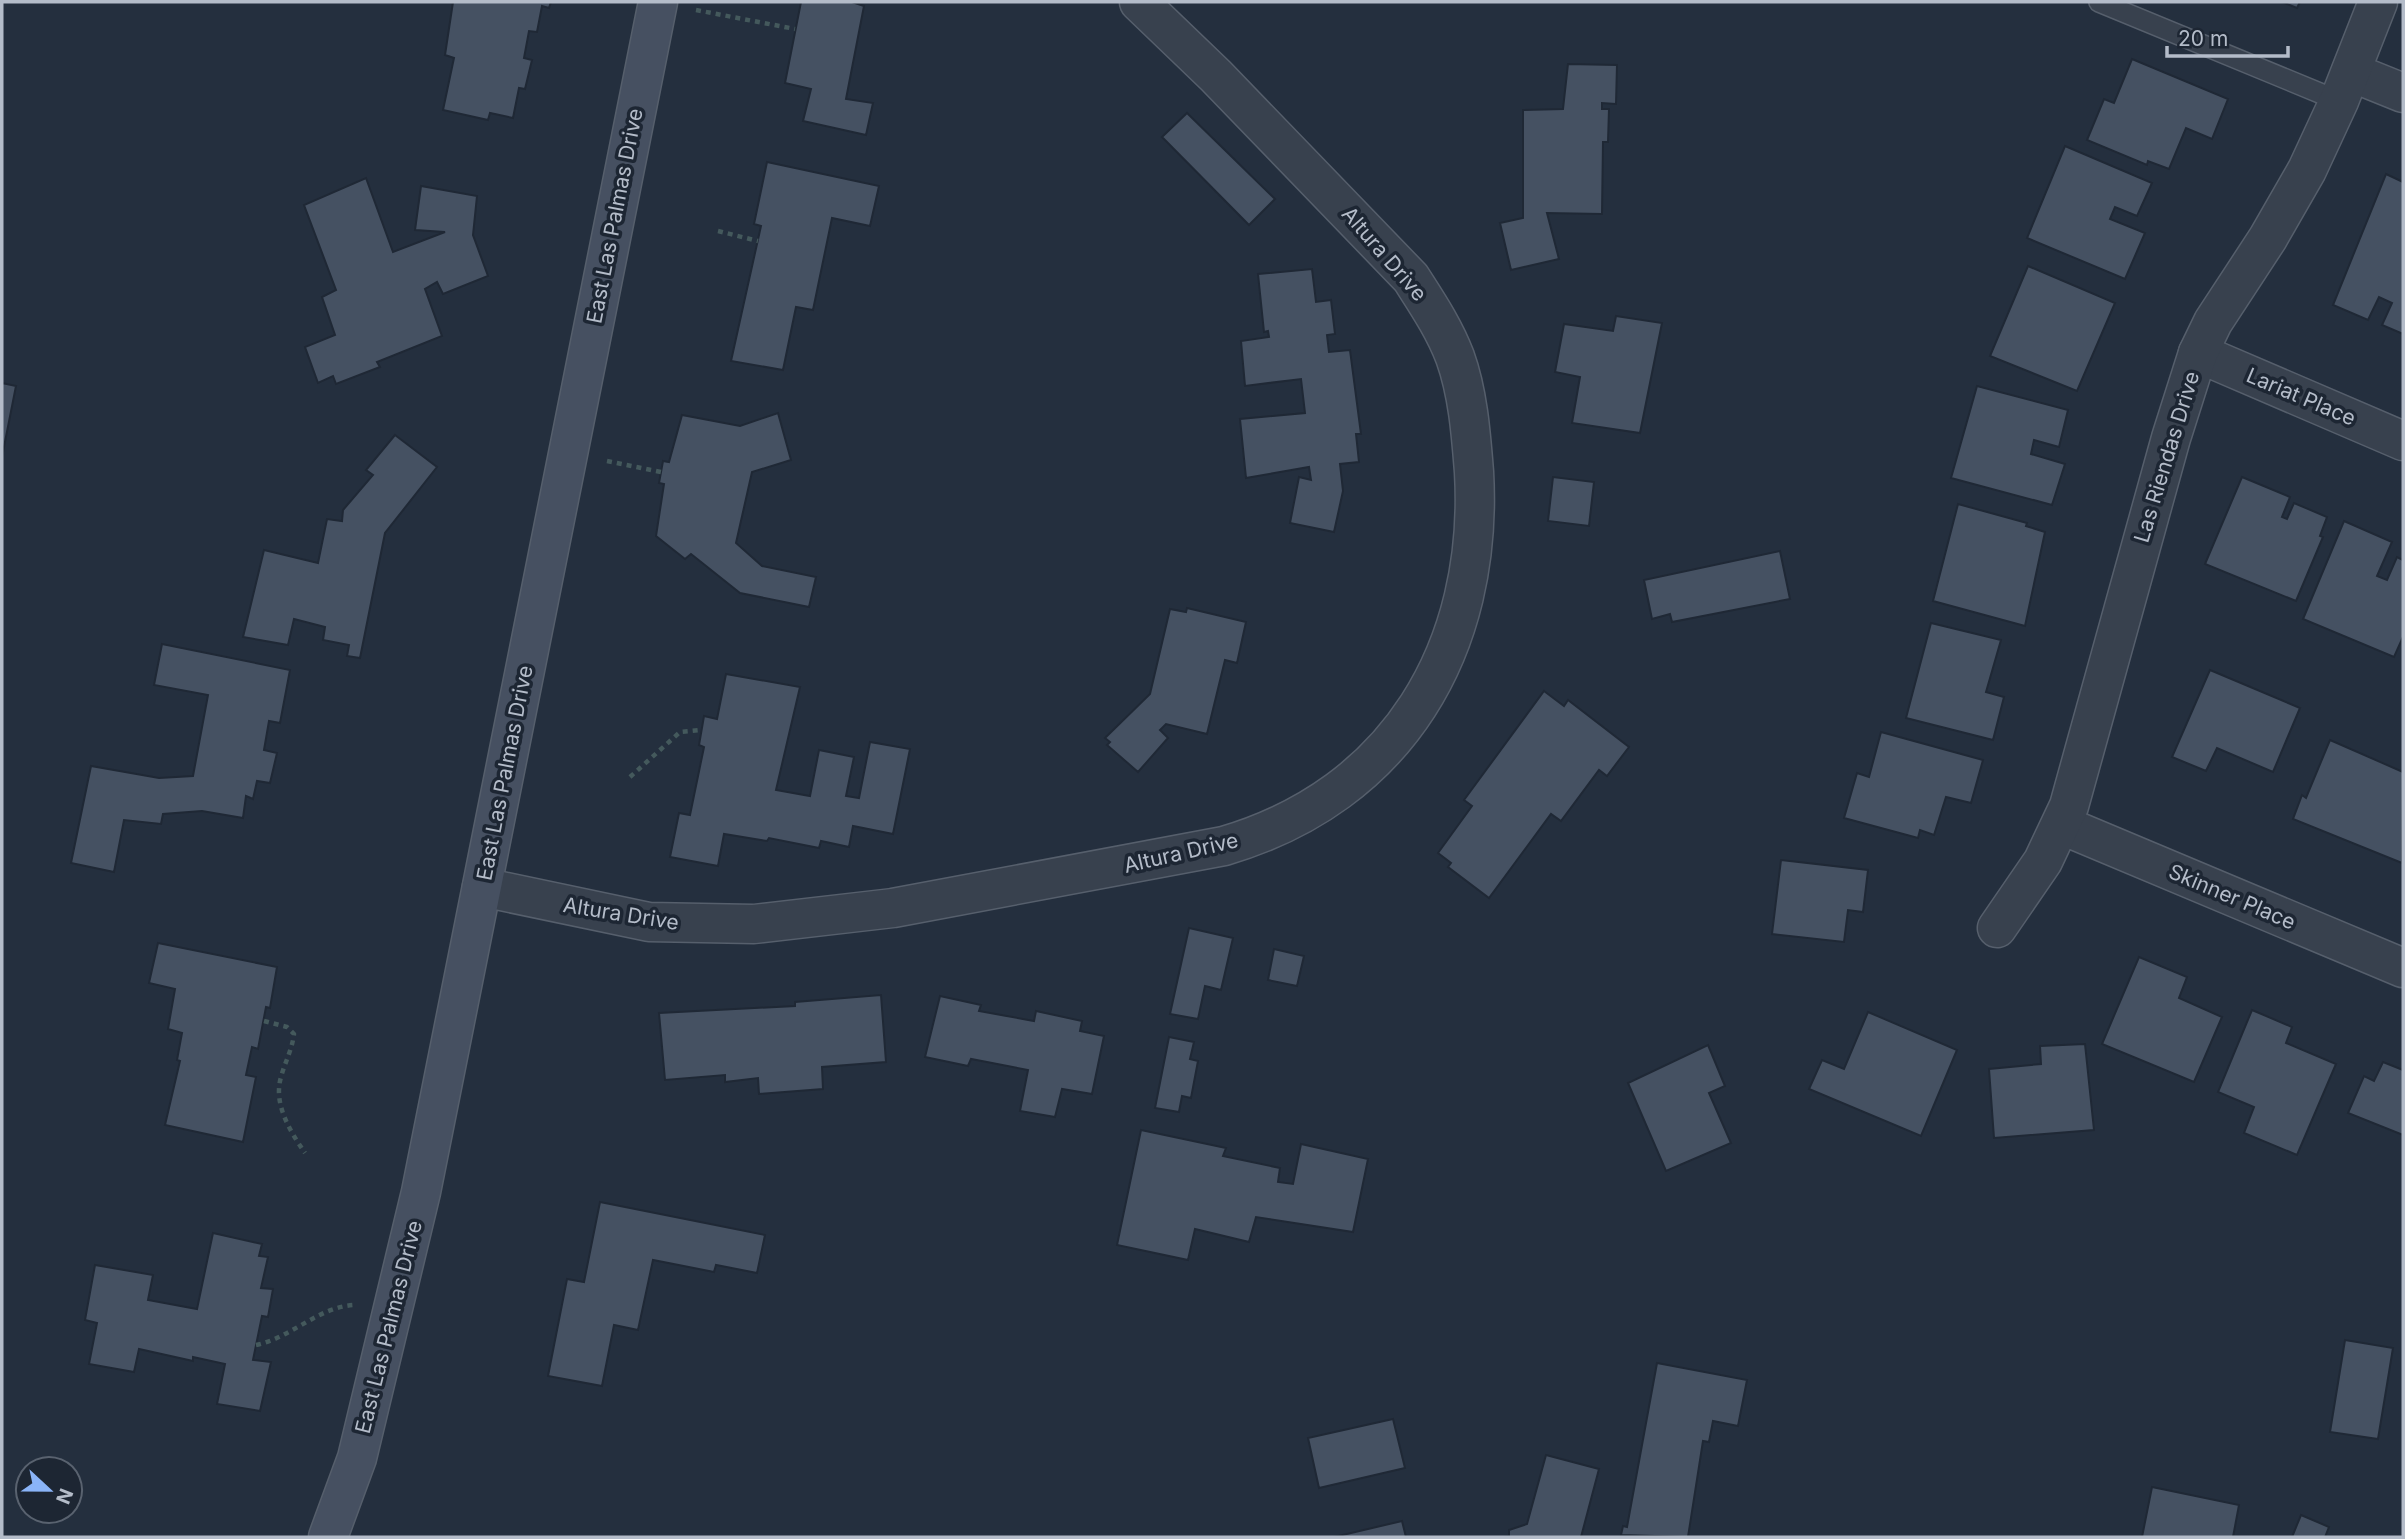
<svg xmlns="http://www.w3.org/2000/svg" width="2405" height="1539" font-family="Inter,sans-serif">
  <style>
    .building { fill: #455162; stroke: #1f2835; stroke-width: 2 }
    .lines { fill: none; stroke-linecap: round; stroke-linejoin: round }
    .lane-casing { stroke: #565f6c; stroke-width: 22 }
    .street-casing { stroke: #565f6c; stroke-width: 41 }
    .secondary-casing { stroke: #565f6c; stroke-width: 41 }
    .path { stroke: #44595c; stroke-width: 4.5; stroke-dasharray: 5 5; stroke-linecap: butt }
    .lane { stroke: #38414e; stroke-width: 19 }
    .street { stroke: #38414e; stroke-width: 38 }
    .secondary { stroke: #465061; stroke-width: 38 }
    .labels { text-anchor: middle; stroke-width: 7; stroke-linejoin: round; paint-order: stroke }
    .street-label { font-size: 21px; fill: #b4bcc9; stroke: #1d2633 }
  </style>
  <rect width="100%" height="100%" fill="#242f3e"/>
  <g class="building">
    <path d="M453,2H551L549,8L542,6L537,32L529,31L524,58L532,60L525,89L519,88L513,118L490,113L488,120L443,110L454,58L445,55Z"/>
    <path d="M801,2H852L864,6L846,99L873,103L866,135L803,121L811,89L785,83Z"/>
    <path d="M2282,2H2300L2297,8Z"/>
    <path d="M2132,59L2228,99L2212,139L2186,128L2169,169L2148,161L2147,165L2087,140L2104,99L2114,103Z"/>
    <path d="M1568,64L1617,65L1616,104L1602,103V109H1609L1608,142H1603L1602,214L1547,213L1559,259L1511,270L1500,223L1523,218V110L1563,109Z"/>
    <path d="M1187,113L1275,199L1249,225L1162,137Z"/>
    <path d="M2065,146L2152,183L2137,216L2115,207L2110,219L2145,233L2125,279L2027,238Z"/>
    <path d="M767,162L879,186L870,226L832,218L813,310L796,307L783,370L731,361L761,226L754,224Z"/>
    <path d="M2386,174L2403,182V334L2382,325L2392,303L2379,297L2368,320L2333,305Z"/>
    <path d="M366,178L393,252L445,232L415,230L421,186L477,196L473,235L488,276L443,294L437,282L425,289L442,336L377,362L380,367L336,384L333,376L318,383L305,347L335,335L322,297L336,290L304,205Z"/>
    <path d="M2028,266L2115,303L2077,391L1990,356Z"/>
    <path d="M1312,269L1316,302L1331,300L1335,334L1327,335L1329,352L1350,350L1361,434H1356L1359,462L1340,464L1343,491L1334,532L1290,523L1299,477L1311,480L1309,467L1246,478L1240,419L1305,413L1301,379L1245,386L1241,341L1269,337L1268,331L1264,332L1258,274Z"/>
    <path d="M1616,316L1662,323L1640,433L1572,423L1580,377L1555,372L1564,324L1613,331Z"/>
    <path d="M2,383L16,386L2,457Z"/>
    <path d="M1977,386L2068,410L2059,447L2034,440L2031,454L2065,464L2052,505L1951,478Z"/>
    <path d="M778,413L791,460L752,472L736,543L762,566L816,577L809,607L740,593L691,554L685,559L656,536L664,484L659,483L663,461L669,462L682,415L740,426Z"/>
    <path d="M395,435L437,467L385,533L360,658L347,656L349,645L323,640L325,627L294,619L288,645L243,637L264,550L318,563L327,519L342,521L343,510L373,475L366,470Z"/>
    <path d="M1553,477L1594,482L1589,526L1548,521Z"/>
    <path d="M2242,477L2290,497L2282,517L2287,519L2294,503L2327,517L2320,536L2323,537L2296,601L2205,564Z"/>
    <path d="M1958,504L2027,523L2026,526L2045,532L2025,626L1933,601Z"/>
    <path d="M2344,521L2392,542L2377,576L2387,580L2397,557L2403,560V637L2394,657L2303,619Z"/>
    <path d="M1780,551L1790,599L1672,622L1670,614L1652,619L1644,580Z"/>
    <path d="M1187,608L1246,622L1237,663L1225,660L1207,734L1166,724L1160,730L1168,738L1138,772L1107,745L1110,742L1105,738L1150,694L1170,609L1186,612Z"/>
    <path d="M1931,623L2001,640L1986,692L2004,697L1993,740L1906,718Z"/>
    <path d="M162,644L290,670L280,723L269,721L264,750L277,753L270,783L257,781L253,799L246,796L243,818L202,811L163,814L161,824L124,820L114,872L71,863L91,766L159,778L193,776L208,695L154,685Z"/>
    <path d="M2210,670L2300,708L2273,772L2217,748L2206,771L2172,757Z"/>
    <path d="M726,674L800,687L776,790L810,796L819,750L854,757L846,796L859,798L870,742L910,749L893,834L853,826L849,847L821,841L819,848L769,838L767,841L724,834L718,866L670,857L679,813L690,815L704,747L699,745L704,716L717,719Z"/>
    <path d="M1544,691L1564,706L1568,700L1629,747L1607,776L1599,770L1561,821L1551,814L1489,898L1448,867L1451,863L1438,853L1472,806L1464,800Z"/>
    <path d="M1881,732L1983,760L1971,803L1946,797L1934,835L1920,830L1918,838L1844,818L1857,773L1869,777Z"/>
    <path d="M2330,740L2403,772L2402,863L2293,819L2302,795L2306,798Z"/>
    <path d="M1781,860L1868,870L1863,912L1848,910L1844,942L1772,934Z"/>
    <path d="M1189,928L1233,938L1221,990L1205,986L1198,1019L1170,1014Z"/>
    <path d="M158,943L277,967L270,1008L266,1007L258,1049L252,1047L246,1075L256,1077L243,1142L165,1125L180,1061L177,1060L182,1033L168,1029L175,989L149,983Z"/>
    <path d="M1274,949L1304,956L1297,986L1268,980Z"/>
    <path d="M2139,957L2187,977L2179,998L2222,1017L2194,1082L2102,1044Z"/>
    <path d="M881,995L886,1062L822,1067L823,1089L759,1094L758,1078L725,1082V1075L665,1080L659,1013L795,1006V1002Z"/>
    <path d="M940,996L981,1005L979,1011L1034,1021L1036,1011L1082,1021L1080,1031L1104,1036L1092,1094L1062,1089L1055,1117L1020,1111L1028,1070L971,1059L968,1066L925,1057Z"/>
    <path d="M2252,1010L2292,1027L2286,1043L2336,1064L2297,1155L2244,1133L2254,1107L2218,1092Z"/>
    <path d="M1868,1012L1957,1050L1921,1136L1809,1089L1822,1060L1844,1069Z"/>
    <path d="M1169,1037L1194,1042L1190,1059L1198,1061L1191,1098L1182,1096L1179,1112L1155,1108Z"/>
    <path d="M2085,1044L2094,1130L1994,1138L1989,1069L2041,1064L2040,1046Z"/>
    <path d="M1708,1045L1725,1086L1709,1093L1731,1143L1666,1171L1628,1083Z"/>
    <path d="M2383,1062L2403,1070V1135L2348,1113L2364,1076L2374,1081Z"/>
    <path d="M1141,1130L1226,1148L1223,1156L1280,1168L1278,1182L1293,1184L1301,1144L1368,1159L1353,1232L1256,1217L1249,1242L1195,1229L1188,1260L1117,1245Z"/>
    <path d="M600,1202L765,1235L757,1273L716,1265L714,1272L653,1260L638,1330L614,1325L602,1386L548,1376L567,1279L584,1282Z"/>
    <path d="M213,1233L262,1244L259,1256L268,1257L261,1288L273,1289L268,1317L262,1316L253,1360L271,1362L260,1411L217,1404L225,1364L193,1357V1361L139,1349L134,1372L89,1364L97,1323L85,1320L95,1265L153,1275L148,1300L197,1309Z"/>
    <path d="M2345,1340L2393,1348L2378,1439L2330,1432Z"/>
    <path d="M1657,1363L1747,1380L1738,1426L1713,1421L1709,1442L1703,1441L1688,1537L1621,1535L1623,1526L1627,1527Z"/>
    <path d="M1393,1419L1405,1468L1319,1488L1308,1438Z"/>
    <path d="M1546,1455L1599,1469L1581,1537H1504L1509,1536V1530L1527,1524Z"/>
    <path d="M2152,1487L2239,1505L2233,1537H2142Z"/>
    <path d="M2301,1515L2329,1527L2325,1537H2292Z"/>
    <path d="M1402,1521L1406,1537H1334Z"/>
  </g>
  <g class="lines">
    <g class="lane-casing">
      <path id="lane" d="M2099,2L2339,101"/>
    </g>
    <g class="street-casing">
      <g id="street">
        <path d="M2351,72L2403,93"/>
        <path d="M2198,353L2403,441"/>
        <path d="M2062,825L2403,968"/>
        <path d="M482,887L649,922L754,924L893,908L1224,846C1398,795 1484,648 1474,472C1471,434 1468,393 1455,357C1444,328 1427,303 1411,278L1216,76L1139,2"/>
        <path d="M1997,928L2043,861L2069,806L2171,438L2198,353L2213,322L2268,238L2307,170L2339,101L2378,2"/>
      </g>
    </g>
    <g class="secondary-casing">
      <path id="secondary" d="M328,1537L357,1458L421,1192L658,2"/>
    </g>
    <g class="path">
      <path d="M696,10L795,29"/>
      <path d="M718,231L758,241"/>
      <path d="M607,461L661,472"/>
      <path d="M630,777L680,732L701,730"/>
      <path d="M264,1021L287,1027L294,1034C292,1050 285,1062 281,1077C273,1104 290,1131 305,1153"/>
      <path d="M256,1345C291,1338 318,1307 354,1305"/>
    </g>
    <use href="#lane" class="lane"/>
    <use href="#street" class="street"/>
    <use href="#secondary" class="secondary"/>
  </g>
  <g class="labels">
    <g class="street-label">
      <text transform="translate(615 216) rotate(-79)" y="7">East Las Palmas Drive</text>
      <text transform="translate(1384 254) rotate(49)" y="7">Altura Drive</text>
      <text transform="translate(2301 397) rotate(23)" y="7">Lariat Place</text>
      <text transform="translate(2167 457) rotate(-73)" y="7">Las Riendas Drive</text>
      <text transform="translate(505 773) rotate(-79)" y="7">East Las Palmas Drive</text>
      <text transform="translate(1181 853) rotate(-13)" y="7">Altura Drive</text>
      <text transform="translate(2232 897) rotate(23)" y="7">Skinner Place</text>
      <text transform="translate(621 914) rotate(9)" y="7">Altura Drive</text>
      <text transform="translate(389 1327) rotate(-76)" y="7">East Las Palmas Drive</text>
    </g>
  </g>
  <rect width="2405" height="1539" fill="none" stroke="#b4bcc9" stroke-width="7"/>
  <g transform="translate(49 1490) rotate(112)"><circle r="33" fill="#1d2633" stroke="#59626f" stroke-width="2"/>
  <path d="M0-5L12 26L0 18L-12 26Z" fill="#8ab4f8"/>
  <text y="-10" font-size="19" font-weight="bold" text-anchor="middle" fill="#b4bcc9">N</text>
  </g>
  <path d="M2167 46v10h121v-10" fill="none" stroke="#b4bcc9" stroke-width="3.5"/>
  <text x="2178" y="46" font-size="21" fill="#b4bcc9" stroke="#1d2633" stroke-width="5" paint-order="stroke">20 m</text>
</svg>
